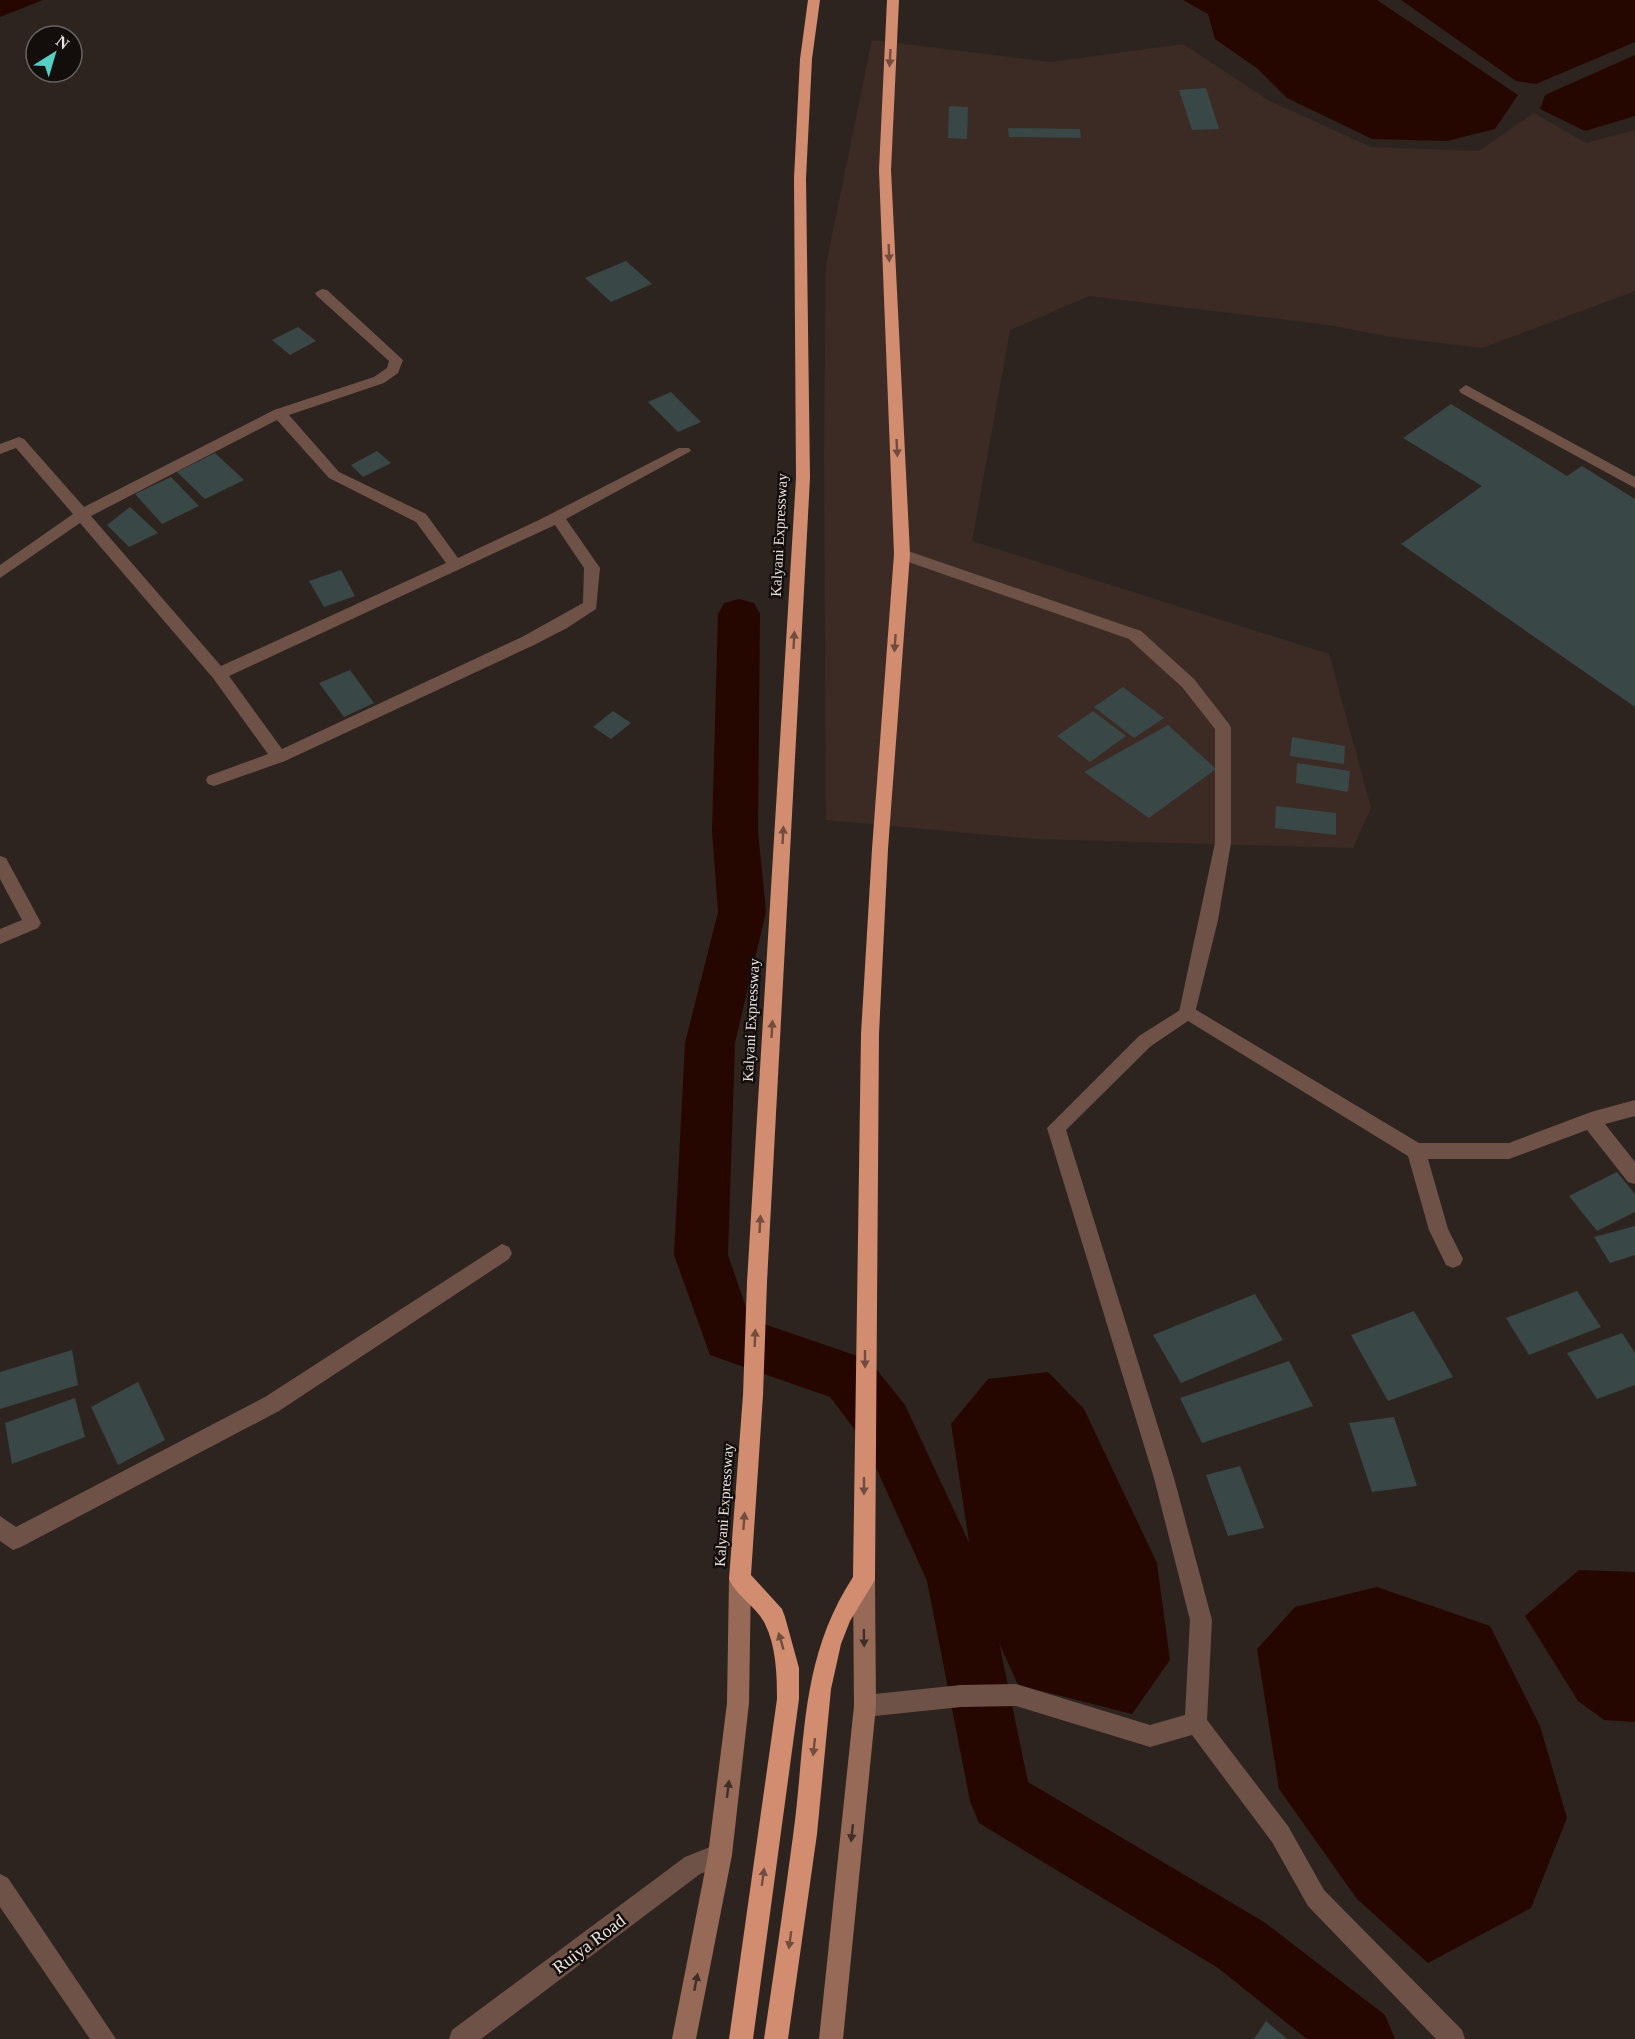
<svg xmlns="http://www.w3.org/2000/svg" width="1635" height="2039" font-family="'Times New Roman',serif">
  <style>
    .built { fill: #3c2b24 }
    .water { fill: #260700 }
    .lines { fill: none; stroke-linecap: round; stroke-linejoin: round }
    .canal { fill: #260700; fill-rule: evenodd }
    .building { fill: #394746 }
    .lane { fill: #6f5247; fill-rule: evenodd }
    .street { fill: #6f5247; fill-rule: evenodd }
    .secondary { fill: #976a58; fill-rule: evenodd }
    .highway { fill: #d28c70; fill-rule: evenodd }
    .oneway { fill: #724d3e }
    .oneway2 { fill: #412e27 }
    .labels { text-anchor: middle; stroke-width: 5; stroke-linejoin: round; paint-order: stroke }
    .street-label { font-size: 15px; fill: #eae3e0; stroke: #130e0c }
    .near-street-label { font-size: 18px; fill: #eae3e0; stroke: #130e0c }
  </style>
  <rect width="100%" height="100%" fill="#2e241f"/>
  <path class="built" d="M872,40L1051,62L1183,44L1268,100L1371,147L1479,151L1534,113L1586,143L1635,130V291L1482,348L1391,337L1329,325L1089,296L1010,330L972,541L1329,654L1371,808L1353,848L1035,839L826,820L824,452L826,265Z"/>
  <g class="water">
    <path d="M0,0H43L0,17Z"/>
    <path d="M1183,0H1377L1518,95L1495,129L1447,141L1372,139L1287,98L1258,69L1215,39L1208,14Z"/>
    <path d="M1401,0H1635V42L1536,84L1516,81Z"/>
    <path d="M1635,55V116L1585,131L1540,109L1545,95Z"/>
    <path d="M1048,1372L1084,1409L1157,1563L1170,1660L1132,1714L1018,1685L977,1594L951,1424L988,1379Z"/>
    <path d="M1579,1570L1635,1572V1722L1604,1720L1578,1701L1525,1616Z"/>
    <path d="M1377,1587L1490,1626L1540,1726L1567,1818L1531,1908L1428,1963L1357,1899L1279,1789L1257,1649L1295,1607Z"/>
  </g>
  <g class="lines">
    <path class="canal" d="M739,599L754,603L760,614L758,831L766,912L735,1043L728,1255L750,1319L869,1360L905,1405L986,1579L1028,1782L1264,1922L1385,2015L1395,2039H1307L1218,1968L979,1823L970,1801L927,1581L865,1443L830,1397L710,1355L674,1255L685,1043L718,912L712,831L718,614L724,603Z"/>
  </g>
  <g class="building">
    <path d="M1206,88L1219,129L1192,130L1179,90Z"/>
    <path d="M949,106L968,107L967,139L948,138Z"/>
    <path d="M1008,128L1080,129L1081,138L1009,137Z"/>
    <path d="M626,261L652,284L611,302L585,278Z"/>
    <path d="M298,327L316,341L290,355L272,340Z"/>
    <path d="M671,392L701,422L678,432L648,402Z"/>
    <path d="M1451,404L1567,476L1582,466L1635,499V707L1401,544L1482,486L1403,438Z"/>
    <path d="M377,451L391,463L363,477L351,465Z"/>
    <path d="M215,453L244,480L205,499L177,472Z"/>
    <path d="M171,477L199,506L162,524L135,494Z"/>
    <path d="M130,507L158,533L129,547L107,525Z"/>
    <path d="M341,570L355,596L324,607L309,581Z"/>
    <path d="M350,670L374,703L344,717L319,683Z"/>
    <path d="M1123,687L1164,718L1134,738L1094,707Z"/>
    <path d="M613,711L631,723L611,739L593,727Z"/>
    <path d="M1093,711L1126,736L1090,762L1057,736Z"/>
    <path d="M1168,725L1216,769L1149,818L1084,772Z"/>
    <path d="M1292,737L1345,746L1344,764L1290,756Z"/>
    <path d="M1297,763L1350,771L1348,792L1296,783Z"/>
    <path d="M1276,806L1336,813V835L1275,828Z"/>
    <path d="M1617,1172L1635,1194V1212L1597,1231L1569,1196Z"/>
    <path d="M1635,1226V1255L1610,1263L1594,1237Z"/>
    <path d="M1577,1291L1601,1327L1529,1355L1506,1318Z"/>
    <path d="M1255,1294L1283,1340L1181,1383L1153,1335Z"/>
    <path d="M1414,1311L1453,1377L1388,1401L1351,1335Z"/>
    <path d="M1622,1333L1635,1353V1385L1597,1399L1567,1353Z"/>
    <path d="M72,1350L78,1385L0,1409V1372Z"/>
    <path d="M1289,1361L1313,1406L1202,1443L1180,1398Z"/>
    <path d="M138,1382L165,1440L118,1465L91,1407Z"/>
    <path d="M75,1398L85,1437L12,1464L5,1423Z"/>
    <path d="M1394,1417L1417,1486L1372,1492L1349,1423Z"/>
    <path d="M1240,1466L1264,1528L1228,1536L1206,1475Z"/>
    <path d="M1266,2021L1287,2039H1254Z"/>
  </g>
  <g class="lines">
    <g class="lane">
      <path d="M1466,385L1635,477V488L1461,393L1459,390Z"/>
      <path d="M902,549L1141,631L1194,679L1229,724L1231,728V843L1218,920L1194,1017L1188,1019L1182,1017L1179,1012L1215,843V729L1182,687L1129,639L897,558L894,554Z"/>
    </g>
    <g class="street">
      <path d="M322,289L327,290L403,360L398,373L384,383L289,415L339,472L426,514L458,558L539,520L679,448H689L691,451L566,519L600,568L596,609L567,628L534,645L285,761L214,786L208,784L206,780L208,776L268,754L213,678L80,523L0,578V565L73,514L16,448L0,454V444L19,437L24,439L84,507L274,410L374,377L387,368L389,361L317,296L315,293ZM277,420L329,478L416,522L446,563L221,666L91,516ZM555,525L584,568L583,603L522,637L282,749L229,676Z"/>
      <path d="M0,856L6,858L41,923L38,928L0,944V929L22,920L0,879Z"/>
      <path d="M1188,1005L1419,1143H1509L1591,1112L1635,1100V1116L1605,1124L1635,1162V1184L1628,1182L1587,1130L1509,1159H1428L1448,1229L1463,1259L1460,1265L1453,1268L1446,1265L1429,1230L1408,1156L1188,1021L1151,1046L1066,1130L1174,1478L1212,1620L1207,1720L1288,1826L1324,1890L1462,2030L1465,2039H1436L1308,1906L1272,1842L1192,1735L1150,1747L1016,1706L961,1707L865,1717L857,1714L854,1706L857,1698L865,1695L961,1685L1016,1684L1150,1725L1185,1715L1190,1620L1154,1478L1047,1128L1139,1036Z"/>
      <path d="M502,1244L509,1247L512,1253L509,1259L279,1411L21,1547L13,1550L0,1541V1516L16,1527L265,1397Z"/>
      <path d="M720,1843L728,1847L732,1855L728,1863L700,1874L481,2039H449L452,2030L685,1857Z"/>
      <path d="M0,1874L8,1878L116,2039H90L0,1907Z"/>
    </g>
    <g class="secondary">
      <path d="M740,1568L748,1571L751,1579L749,1703L732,1855L696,2039H672L708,1855L727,1703L729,1579L732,1571Z"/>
      <path d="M864,1569L872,1572L875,1580L876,1706L843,2039H819L854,1706L853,1580L856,1572Z"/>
    </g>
    <g class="highway">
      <path d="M808,0H820L812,59L806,178L810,478L767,1282L763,1395L751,1575L782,1609L785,1617L799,1668V1699L753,2039H729L777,1699C777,1674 776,1646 765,1624C757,1607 737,1597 729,1579L743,1395L747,1282L796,478L794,178L800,59Z"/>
      <path d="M887,0H899L891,170L910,554L888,849L879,1034L875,1580L850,1621L841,1644L831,1689L817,1834L788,2039H764C774,1971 784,1904 793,1836C806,1742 799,1660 853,1577L861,1034L872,849L894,554L879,170Z"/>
    </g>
  </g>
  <defs><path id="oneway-solid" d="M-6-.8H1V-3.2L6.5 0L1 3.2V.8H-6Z" transform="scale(1.5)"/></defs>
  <g class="oneway">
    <use href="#oneway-solid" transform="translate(890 58) rotate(93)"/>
    <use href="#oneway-solid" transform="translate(889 253) rotate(88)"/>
    <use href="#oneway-solid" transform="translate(897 448) rotate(87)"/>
    <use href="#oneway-solid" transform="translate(794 640) rotate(-87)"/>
    <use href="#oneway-solid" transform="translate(895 643) rotate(94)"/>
    <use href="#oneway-solid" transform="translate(783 835) rotate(-87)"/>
    <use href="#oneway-solid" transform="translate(772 1029) rotate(-87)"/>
    <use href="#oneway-solid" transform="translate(760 1224) rotate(-87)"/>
    <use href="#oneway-solid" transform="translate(755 1338) rotate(-88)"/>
    <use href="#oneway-solid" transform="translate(865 1359) rotate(90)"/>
    <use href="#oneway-solid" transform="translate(864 1486) rotate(90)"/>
    <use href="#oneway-solid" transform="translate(744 1521) rotate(-86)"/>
    <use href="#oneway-solid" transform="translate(781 1641) rotate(-106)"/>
    <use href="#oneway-solid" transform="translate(814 1747) rotate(96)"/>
    <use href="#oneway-solid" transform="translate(763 1877) rotate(-82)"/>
    <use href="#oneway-solid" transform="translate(790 1940) rotate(98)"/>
  </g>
  <g class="oneway2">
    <use href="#oneway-solid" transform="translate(864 1638) rotate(89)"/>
    <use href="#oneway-solid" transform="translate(728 1789) rotate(-83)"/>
    <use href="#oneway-solid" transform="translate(852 1833) rotate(96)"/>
    <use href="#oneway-solid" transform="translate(696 1982) rotate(-79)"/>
  </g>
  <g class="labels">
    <g class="street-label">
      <text transform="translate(779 535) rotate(-87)" y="5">Kalyani Expressway</text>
      <text transform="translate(751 1020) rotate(-87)" y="5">Kalyani Expressway</text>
      <text transform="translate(724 1505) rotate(-86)" y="5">Kalyani Expressway</text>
    </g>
    <g class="near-street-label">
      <text transform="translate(589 1944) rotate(-37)" y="6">Ruiya Road</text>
    </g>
  </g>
  <g transform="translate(54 54) rotate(37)"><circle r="28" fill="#130e0c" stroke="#696361" stroke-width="1.5"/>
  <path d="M0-4.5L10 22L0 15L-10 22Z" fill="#55cec4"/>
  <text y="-9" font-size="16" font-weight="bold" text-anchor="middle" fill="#eae3e0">N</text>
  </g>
</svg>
